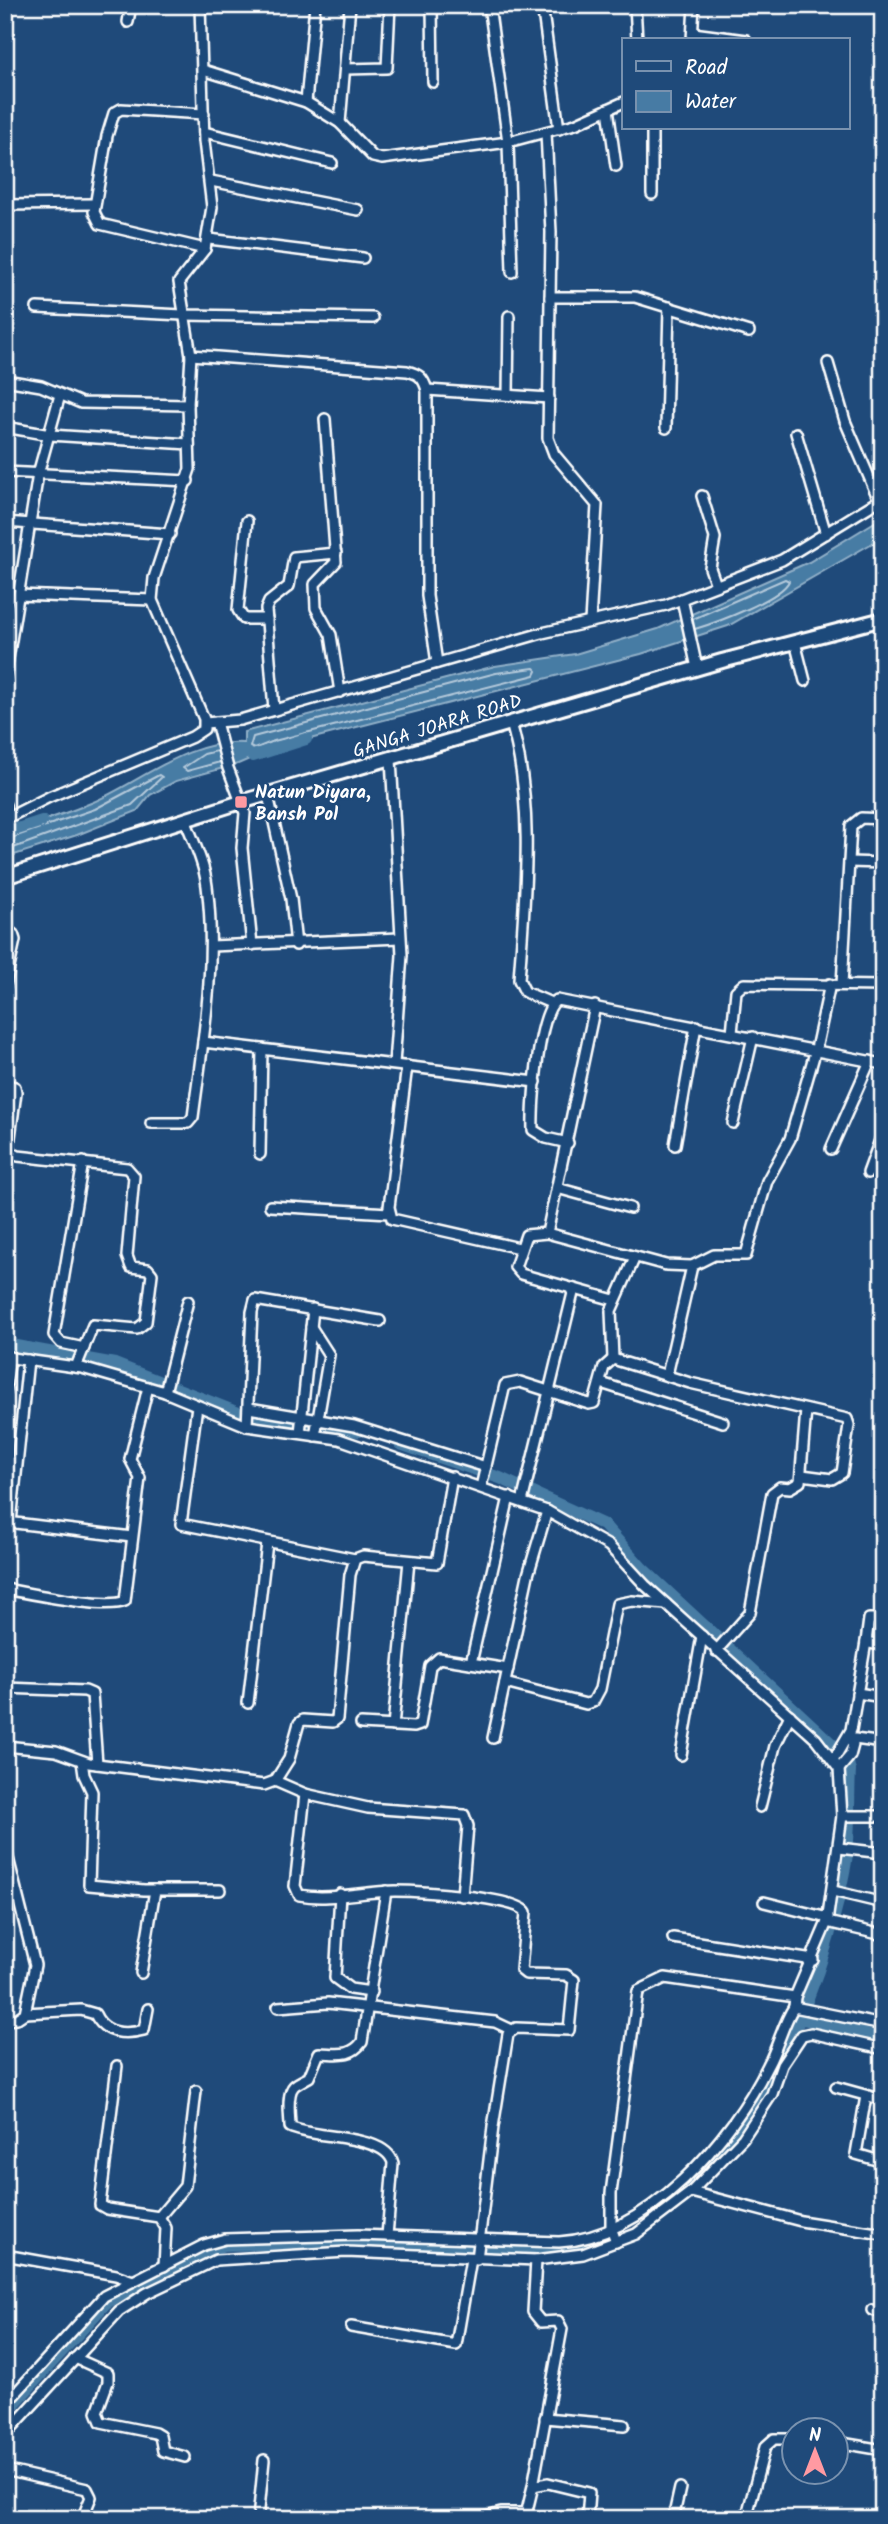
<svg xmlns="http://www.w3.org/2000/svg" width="888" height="2524" font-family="Kalam,sans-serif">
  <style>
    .water { fill: #477ba4; stroke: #91b0c8; stroke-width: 2 }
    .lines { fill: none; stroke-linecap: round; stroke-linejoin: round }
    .shore { stroke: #b5cadb; stroke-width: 2 }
    .canal { stroke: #477ba4; stroke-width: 12 }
    .street-casing { stroke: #fff; stroke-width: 14 }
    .secondary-casing { stroke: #fff; stroke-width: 18 }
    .street { stroke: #1f4a7a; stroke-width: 9 }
    .secondary { stroke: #1f4a7a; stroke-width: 12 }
    .poi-dot { fill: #ff9aa2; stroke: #1f4a7a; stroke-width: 2.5 }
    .labels { text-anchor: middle; stroke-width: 5; stroke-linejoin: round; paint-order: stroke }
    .street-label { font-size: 19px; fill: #fff; stroke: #1f4a7a }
    .poi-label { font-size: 19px; font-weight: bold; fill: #fff; stroke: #1f4a7a; text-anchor: start }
  </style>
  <rect width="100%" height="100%" fill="#1f4a7a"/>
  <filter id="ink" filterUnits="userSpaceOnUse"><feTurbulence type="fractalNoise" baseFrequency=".0143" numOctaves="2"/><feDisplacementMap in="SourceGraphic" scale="14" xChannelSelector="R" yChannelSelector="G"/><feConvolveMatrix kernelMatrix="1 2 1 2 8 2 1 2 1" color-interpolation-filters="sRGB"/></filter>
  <g filter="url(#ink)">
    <path class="water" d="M883,517V537L728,626L641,654L275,748L238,764L176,781L150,795L137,811L77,835L5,858V834C34,823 63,815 91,803C139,783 189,738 244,743V732L495,666L575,654L658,629L809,562Z"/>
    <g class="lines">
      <g class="shore">
        <path d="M693,619L785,579L789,581C781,599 715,623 695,629"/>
        <path d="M534,668L537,671L535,675L274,741L254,749L250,747L253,737L496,673Z"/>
        <path d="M217,751L204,754L183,768L187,771L220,762"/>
        <path d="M5,840L95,809L159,775L162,777L132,805L5,851"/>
      </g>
      <g class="canal">
        <path d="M253,756L306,739"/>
        <path d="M5,833L42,821"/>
        <path d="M5,1344L115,1364L249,1417L359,1431"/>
        <path d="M400,1444L500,1478L604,1525L642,1568L847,1758L850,1771C848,1802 851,1836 845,1867C829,1956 791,2058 737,2132C721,2153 699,2171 679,2188"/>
        <path d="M799,2018L883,2039"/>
        <path d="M5,2414L106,2303L150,2277L224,2245L349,2242L546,2251L598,2237"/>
      </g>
      <g class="street-casing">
        <g id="street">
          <path d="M432,5L433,82"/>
          <path d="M489,5L508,142L512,272"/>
          <path d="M542,5L559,129"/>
          <path d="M635,5L637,40"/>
          <path d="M128,22L131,5"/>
          <path d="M693,33L746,40"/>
          <path d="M692,40L694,5"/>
          <path d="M345,69L387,68L390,5"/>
          <path d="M203,70L306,102L340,123L373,157L382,159L508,142L575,124L624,102"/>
          <path d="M306,102L315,5"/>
          <path d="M608,109L616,166"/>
          <path d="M204,114L121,109L114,113L107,136L94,212L100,224L205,249"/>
          <path d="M340,123L350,5"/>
          <path d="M204,132L332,163"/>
          <path d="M546,132L551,232L548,438L554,454L597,505L590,622"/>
          <path d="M211,181L358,210"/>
          <path d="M652,194V128"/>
          <path d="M5,205L95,204"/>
          <path d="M209,239L363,258"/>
          <path d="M550,297H635L749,332"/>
          <path d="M37,308L183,315L373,318"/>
          <path d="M191,355L407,371C419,374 423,377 427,390V596L437,663"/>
          <path d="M828,363L845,421L879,500"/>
          <path d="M5,380L41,386L81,403L188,405"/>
          <path d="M427,390L549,398"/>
          <path d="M508,395L509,316"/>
          <path d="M325,419L336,562L315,584L316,608L331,635L340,692"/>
          <path d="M5,427L50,435L189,444"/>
          <path d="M666,428L669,307"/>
          <path d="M796,433L826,534"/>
          <path d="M5,472L188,481"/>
          <path d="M702,496L715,538L710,568L716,585"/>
          <path d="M247,521L238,610L244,619H267"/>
          <path d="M5,522L170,534"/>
          <path d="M18,595L152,600"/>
          <path d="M682,599L697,668"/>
          <path d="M795,642L805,681"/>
          <path d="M5,677L38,474L60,395"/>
          <path d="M274,710L266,609L269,602L289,586L294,557L336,553"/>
          <path d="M216,722L228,768L245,813L242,848L252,945"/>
          <path d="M205,723L240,720L542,633L666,605L782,560L883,498"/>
          <path d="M511,723C535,805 525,895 519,980L525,992L551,1003"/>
          <path d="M391,759L402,955L394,1064"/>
          <path d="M268,795L291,899L296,945"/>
          <path d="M5,805L7,818"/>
          <path d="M5,819L49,797L192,737L204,729V719L152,600L154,578L190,469L188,405L191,355L179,282L205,249L212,207L204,141L200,5"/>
          <path d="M849,862L883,863"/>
          <path d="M5,930L13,934L15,940L5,986"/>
          <path d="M211,946L400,938"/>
          <path d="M842,985L851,826L861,818L883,819"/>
          <path d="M732,1033L736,991L744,984L883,986"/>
          <path d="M203,1042L536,1082"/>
          <path d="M407,1066L389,1207L392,1219L519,1248"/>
          <path d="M5,1084L15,1087L16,1092L9,1145L11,1152L18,1156L127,1168L134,1176L127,1256L131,1267L148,1269L152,1274L146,1322L137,1329L93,1325L76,1367"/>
          <path d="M151,1123H188L193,1117C203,1040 217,963 207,886C204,862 193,841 185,819"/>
          <path d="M733,1123L753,1037"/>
          <path d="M568,1143L546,1138L533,1130C532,1106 538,1010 557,1000L883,1064"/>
          <path d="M675,1145L696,1026"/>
          <path d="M831,1149L870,1061"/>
          <path d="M260,1154L262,1049"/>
          <path d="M83,1162L54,1335L61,1343L84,1348"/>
          <path d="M868,1173L883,1132"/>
          <path d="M557,1188L630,1208"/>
          <path d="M270,1206L389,1213"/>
          <path d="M547,1233L595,1006"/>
          <path d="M614,1300L521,1274L515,1267L526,1235L547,1233L666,1265L692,1266L714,1255H746L767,1181L790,1139L816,1049L830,984"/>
          <path d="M311,1327L329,1355L315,1436"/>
          <path d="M5,1357L82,1368L165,1392L247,1426L339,1439L547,1511L609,1546L645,1585L816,1739L839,1769L842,1816L827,1922L795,1997L794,2007"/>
          <path d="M613,1359L611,1311L635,1257"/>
          <path d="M667,1375L692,1266"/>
          <path d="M601,1383L723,1422"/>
          <path d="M165,1392L188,1301"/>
          <path d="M5,1393L10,1357"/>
          <path d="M197,1406L181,1524L355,1559"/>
          <path d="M249,1408L354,1426L486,1467"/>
          <path d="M247,1426L252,1312L255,1300L380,1321"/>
          <path d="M300,1433L313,1309"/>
          <path d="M481,1487L505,1385L520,1382L589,1404L594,1403L604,1367L613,1359L690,1383L847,1419L849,1425L842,1473L832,1479L802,1475"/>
          <path d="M522,1502L574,1289"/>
          <path d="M7,1522L132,1537"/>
          <path d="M11,1522L28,1360"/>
          <path d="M5,1589C30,1593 106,1610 125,1601L140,1478L130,1459L148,1387"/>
          <path d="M866,1642L869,1619H883"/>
          <path d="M716,1651L750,1613L772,1493L780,1487L790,1488L800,1482L806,1410"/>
          <path d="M471,1663L509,1497"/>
          <path d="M505,1683L586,1704L593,1702L600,1689L617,1604L632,1601L666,1604"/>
          <path d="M5,1688L85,1691L92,1694L97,1764"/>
          <path d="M857,1693L883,1697"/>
          <path d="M248,1703L267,1543"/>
          <path d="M361,1724L414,1727L420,1725L430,1666L439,1658L508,1669"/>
          <path d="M393,1726L409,1561"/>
          <path d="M493,1738L528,1575L547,1511"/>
          <path d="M848,1738L883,1743"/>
          <path d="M5,1746L56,1751L89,1763L264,1785L275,1781L289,1759L299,1723L303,1720L333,1722L337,1719L350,1575L355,1559L363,1556L437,1563L452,1477"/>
          <path d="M681,1755L702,1636"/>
          <path d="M834,1759L851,1730L866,1642L883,1646"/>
          <path d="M82,1761L84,1775L92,1792L89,1885L144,1890H220"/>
          <path d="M839,1769L850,1756L853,1745L848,1738"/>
          <path d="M275,1781L305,1794L368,1808L464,1815L468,1826L462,1896"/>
          <path d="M305,1794L295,1886L299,1895C330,1901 364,1891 395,1891C416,1891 517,1897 526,1912L521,1970L526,1974L566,1975L574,1980L569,2030L516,2028L508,2034L493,2127L477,2259"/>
          <path d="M760,1807L775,1746L790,1715"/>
          <path d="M842,1816H883"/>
          <path d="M5,1846L35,1965L25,2013L16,2019L5,2020"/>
          <path d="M839,1848L883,1853"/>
          <path d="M386,1891L362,2042C350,2058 337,2053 319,2053L309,2077C304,2080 297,2083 294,2086C286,2094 290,2117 290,2127C314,2139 386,2134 393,2163L387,2236"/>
          <path d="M833,1891L883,1903"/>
          <path d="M340,1894L335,1978L350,1989L371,1992"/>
          <path d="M764,1902L828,1918"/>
          <path d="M827,1922L883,1935"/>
          <path d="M673,1938L813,1960"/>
          <path d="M141,1973L155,1890"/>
          <path d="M278,2007L328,2003L495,2022L512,2030"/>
          <path d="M25,2013L81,2010L95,2014C104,2034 125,2035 144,2030L148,2009"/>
          <path d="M117,2066L100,2205L107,2209L159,2217L166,2228L164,2266"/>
          <path d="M836,2087L883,2100"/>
          <path d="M866,2096L856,2154L883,2162"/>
          <path d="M691,2192L801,2221L883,2234"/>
          <path d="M159,2217L185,2186L196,2091"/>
          <path d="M616,2242L611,2227V2193L638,1991L665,1978L795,1997"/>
          <path d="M5,2255L116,2275L133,2281"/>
          <path d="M872,2310L883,2313"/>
          <path d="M351,2327L456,2345L471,2259"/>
          <path d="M75,2358L108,2373V2382L97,2412L101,2422L155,2433L160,2436L163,2451L185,2457"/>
          <path d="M5,2405L104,2296L204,2245L225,2239L358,2235L559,2242C648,2237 732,2139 768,2065C778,2047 783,2023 794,2007L883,2025"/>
          <path d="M545,2418L624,2425"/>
          <path d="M5,2435L119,2311L147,2293L216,2260L346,2252L536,2260L583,2254L636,2234L691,2192L743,2138L772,2094L782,2065L802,2035L811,2033L883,2049"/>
          <path d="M836,2442L883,2450"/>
          <path d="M5,2470L87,2489L91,2497L82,2519"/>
          <path d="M533,2486L562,2329L558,2321L541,2322L533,2312L536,2260"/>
          <path d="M258,2519L264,2460"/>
          <path d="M478,2519L501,2513H526"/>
          <path d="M525,2519L533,2486L548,2483L589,2493L587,2519"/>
          <path d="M673,2519L680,2488"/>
          <path d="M746,2519L765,2447L774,2439H794"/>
        </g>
      </g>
      <g class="secondary-casing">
        <path id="secondary" d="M5,877L241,802L722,661L883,619"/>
      </g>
      <use href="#street" class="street"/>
      <use href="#secondary" class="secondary"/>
    </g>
  </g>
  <rect class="poi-dot" x="234" y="795" width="14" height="14" rx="3.5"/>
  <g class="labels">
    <g class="street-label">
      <text transform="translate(437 725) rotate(-17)" y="7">GANGA JOARA ROAD</text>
    </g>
    <g class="poi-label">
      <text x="255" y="798">Natun Diyara,<tspan x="255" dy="22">Bansh Pol</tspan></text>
    </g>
  </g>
  <rect width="888" height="2524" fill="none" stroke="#1f4a7a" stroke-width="28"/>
  <rect x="14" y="14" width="860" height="2496" fill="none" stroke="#fff" stroke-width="2.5" filter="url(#ink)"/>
  <rect x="622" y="38" width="228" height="91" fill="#1f4a7a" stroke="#7992af" stroke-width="2"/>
  <rect x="636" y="61" width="35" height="10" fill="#1f4a7a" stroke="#7992af" stroke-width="2"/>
  <text x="685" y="74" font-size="21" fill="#ffffff">Road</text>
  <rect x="636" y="91" width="35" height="21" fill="#477ba4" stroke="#7992af" stroke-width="2"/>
  <text x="685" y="108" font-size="21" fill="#ffffff">Water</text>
  <g transform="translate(815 2451)"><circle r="33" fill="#1f4a7a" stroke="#7992af" stroke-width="2"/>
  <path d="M0-5L12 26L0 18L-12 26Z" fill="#ff9aa2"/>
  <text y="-10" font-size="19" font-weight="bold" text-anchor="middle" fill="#ffffff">N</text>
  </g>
</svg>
